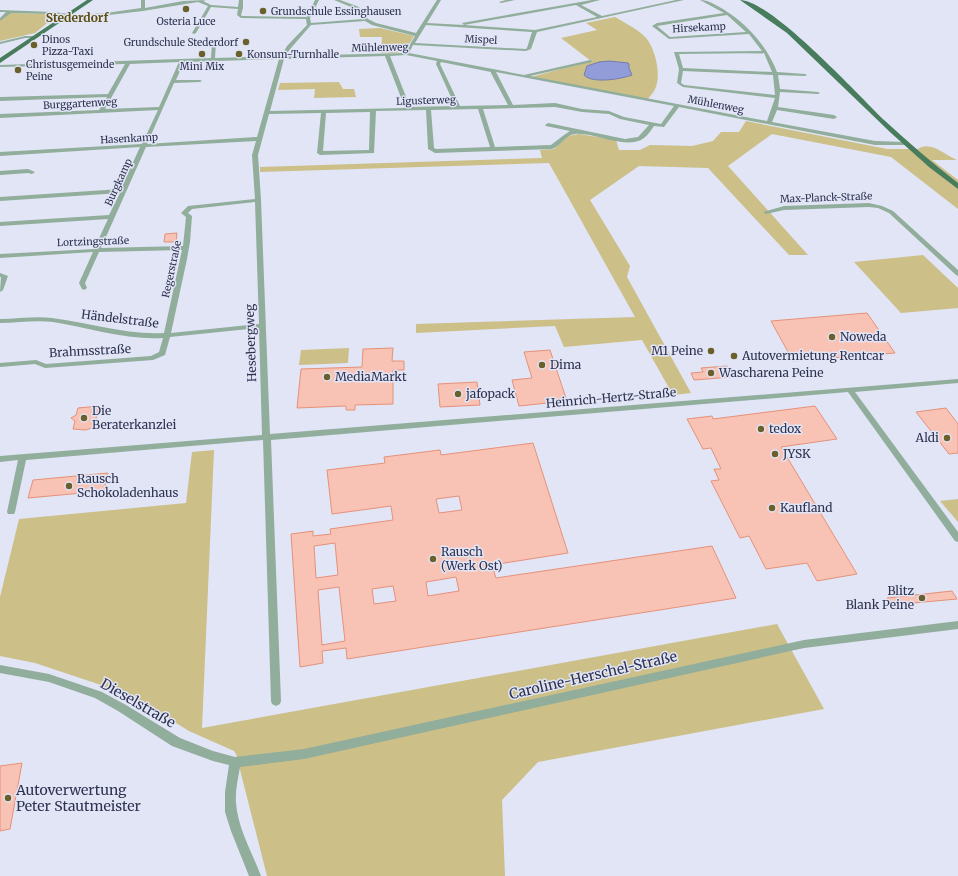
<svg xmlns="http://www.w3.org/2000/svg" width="958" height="876" font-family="Merriweather,serif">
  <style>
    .green { fill: #ccbf88 }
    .water { fill: #929cd8; stroke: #747cb0 }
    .building { fill: #f8c3b4; stroke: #e69179; fill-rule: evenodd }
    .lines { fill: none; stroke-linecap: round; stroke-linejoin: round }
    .minor { fill: #91ad9b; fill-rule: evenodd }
    .major { fill: #477c5d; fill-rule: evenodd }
    .poi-dot { fill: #6b5f2c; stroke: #e1e5f5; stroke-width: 1.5 }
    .labels { text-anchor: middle; stroke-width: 3; stroke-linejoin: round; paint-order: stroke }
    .far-poi-label { font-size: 10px; fill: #2e3251; stroke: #e1e5f5; text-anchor: start }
    .far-street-label { font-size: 10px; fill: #2e3251; stroke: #e1e5f5 }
    .far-quarter-label { font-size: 12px; font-weight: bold; fill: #5b4e10; stroke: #e1e5f5 }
    .street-label { font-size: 12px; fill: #2e3251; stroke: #e1e5f5 }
    .poi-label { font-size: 12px; fill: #2e3251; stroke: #e1e5f5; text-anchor: start }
    .near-street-label { font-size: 14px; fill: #2e3251; stroke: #e1e5f5 }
    .near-poi-label { font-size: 14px; fill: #2e3251; stroke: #e1e5f5; text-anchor: start }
  </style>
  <rect width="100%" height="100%" fill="#e1e5f5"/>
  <g class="green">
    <path d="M10,13L45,14L52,19L35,33L0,41V21Z"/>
    <path d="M615,17C625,23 638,29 646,38C655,48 662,76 655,89C654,92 650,96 648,99L531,77L591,61L561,38L597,30L586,23Z"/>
    <path d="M380,28L414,36C404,54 402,53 381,53L382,37H360L359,29Z"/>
    <path d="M339,82L343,89H354L356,97L314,98L315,89L278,90L280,83Z"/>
    <path d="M746,121L887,149H918C930,140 945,155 957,160H932L958,180V209L891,157L772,134L728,166L808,255H789L708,168L639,166L590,200L630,266L627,277L691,393L673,395L642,340L564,347L555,326L416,333V324L635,317L549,163L260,172V167L542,158L540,150L554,149L568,136L579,134L616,140L619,150H640L650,145L692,146L713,141L721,132H739Z"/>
    <path d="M923,255L958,288V308L901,313L854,262Z"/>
    <path d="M349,348L348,363L299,365L301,350Z"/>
    <path d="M214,450L202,728L777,624L824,709L538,762L502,800L505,876H267L236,754L234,751L189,731L155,710L98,684L35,663L0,656V597L19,519L186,503L192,452Z"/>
    <path d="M958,499V522L940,501Z"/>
  </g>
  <path class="water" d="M609,61L628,63L629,64V68L632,75C622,79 592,84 584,75L587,66L599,62Z"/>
  <g class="building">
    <path d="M177,233L176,242H164L165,234Z"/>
    <path d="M867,313L895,353L793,361L771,321Z"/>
    <path d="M393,348L392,361H404V370H393V404L355,405V410H346V406L297,408L301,369L362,367L363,349Z"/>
    <path d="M550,350L567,401L519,406L512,380L532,378L524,352Z"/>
    <path d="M727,366L732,377L694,380L691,373L703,372L701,368Z"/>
    <path d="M477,382L480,405L440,407L438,384Z"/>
    <path d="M99,406L94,427L86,430L73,429L75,421L71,418L76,415L78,408Z"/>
    <path d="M815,406L837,439L781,447L857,574L817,581L807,563L766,569L749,536L740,538L711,481L719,480L714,469H721L711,448L703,449L687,419L712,416L713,419Z"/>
    <path d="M946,408L958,424V453L949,454L916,412Z"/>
    <path d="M533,443L568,553L492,565L496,578L712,546L736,598L347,659L346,648L322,651L323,663L300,667L291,534L313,531V536L331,534L330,529L393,520L391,506L332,514L327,470L385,463L384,457L440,450L441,455ZM459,496L462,510L439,513L436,499ZM335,543L338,575L316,578L314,546ZM456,577L459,591L428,596L426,582ZM393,586L396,601L374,604L372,589ZM339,587L345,641L322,645L318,590Z"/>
    <path d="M108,473L104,491L28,498L33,480Z"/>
    <path d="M952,591L957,599L891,605L887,598Z"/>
    <path d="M22,763L10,829L0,831V766Z"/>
  </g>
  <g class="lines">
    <g class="minor">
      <path d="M141,0H145V8L183,1L206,0L203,1L211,5L238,7L239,0H243V8L241,15L242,16L307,17L315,0H319L310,18L311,23L363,19L356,9L334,0H340L359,7L368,19L376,23L416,33L437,0H441L427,23L464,25L462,23L592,0H600L581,5L602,16L676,0H684L537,32L531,49L526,51L413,45L409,53L524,75L590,60L592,61V62L530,76L767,121L775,98L683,87L677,83L679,69L674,52L762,51L749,34L669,39L652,26L657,23L724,13L700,0C708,0 716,5 723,9C747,24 767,46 777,72L805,74L807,75L805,76L778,75L780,89L818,92L820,93L818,94L780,92L778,107L834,115L837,117L834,119L777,110L772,122L875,141L904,142L907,144L906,145H875L679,107L664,127L654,126C651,130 648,135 644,138C626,151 595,132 575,134C565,135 561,146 552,149L435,153L428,149L426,110L376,111L374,153L320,155L317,153L321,113L269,114L258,155L261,200L270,434L958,379V383L855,392L958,532V542L955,541L848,392L271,440L281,701L280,704L276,706L272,704L271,701L263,440L26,460L15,512L14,514H8L7,512L18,460L0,462V456L262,435L259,328L170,337L165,355L153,360L45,368L35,364L0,367V363L36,360L46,364L151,356L159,352L163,338C126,340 89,328 53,322C36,320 17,323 0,323V319C17,319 35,316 52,318C90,323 126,335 164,333L182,250L99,252L85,283L87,288L84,290L82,289L79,283L93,252L0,258V254L94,249L108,219L0,226V222L109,215L120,193L0,201V197L121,189L140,147L0,156V152L142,144L158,110L0,118V114L99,110L107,97L0,101V97L108,94L125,64L0,67V65L211,58L212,42L214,41L216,42L215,58L281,56L287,46L307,25L306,19L241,18L237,15L238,9L211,7L196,33L194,34L192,33L208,6L198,2L143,11L92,17H78L48,14L11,13L0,21V18L6,12H0V10L53,12L78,15L106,13L141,8ZM576,5L597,17L535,30L464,25ZM727,15L746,32L670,37L657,26ZM365,21L372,25L415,36L405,53L285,56L291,48L311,25ZM426,25L532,32L527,48L526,49L415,43ZM764,53L772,72L683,68L679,54ZM406,55L437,61L436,64L455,106L410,107L390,56ZM385,56L405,108L270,111L284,59ZM279,59L257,137L147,144L174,83L200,82L202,81L200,80H176L184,62ZM179,62L159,107L105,109L130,64ZM441,62L491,72V73L508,105L460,106L440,64ZM683,71L773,75L775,95L684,85L681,83ZM496,72L674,106L661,124L624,117L609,111L582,109L555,103L513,105ZM555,107L582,112L609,114L620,119L649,125L638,137L625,139L548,123L545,125L546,126L570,131L564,135L551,145L495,147L483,109ZM478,109L490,147L436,149L434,148L431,110ZM370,112L369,150L323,151L326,113ZM256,141L252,155L255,199L188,206L181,213L186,217L183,246L101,248L146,147ZM255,202L259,324L171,333L187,259L190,242L192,216L188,213L192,209Z"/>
      <path d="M506,0H515L501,3L499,2Z"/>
      <path d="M25,36H36L38,37L36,38H25L0,44V42Z"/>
      <path d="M28,169L35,172L32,174L28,173L0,175V171Z"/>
      <path d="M869,203L882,206L893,211L958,270V276L956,275L889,213L878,208L869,207L784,210L766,214L763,212L784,206Z"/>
      <path d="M0,273L8,276L3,290L0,292L1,277H0Z"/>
      <path d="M958,621V629L804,648L304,759L240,767C238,779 235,791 236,803C238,829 252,852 261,876H249L231,831L225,812V792L229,765L213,761L172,746L118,711L95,698L49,682L0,673V665L49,674L102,692L126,705L180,738L213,751L235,757L304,749L804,640Z"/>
    </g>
    <g class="major">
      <path d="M87,0H93L0,63V58Z"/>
      <path d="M740,0C771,0 859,96 884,120C908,142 932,163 958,183V189L929,167L891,133L787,33Z"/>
    </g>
  </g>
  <g class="poi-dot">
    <circle cx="186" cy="9" r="4"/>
    <circle cx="263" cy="11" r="4"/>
    <circle cx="246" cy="42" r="4"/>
    <circle cx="34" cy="45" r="4"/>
    <circle cx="202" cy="54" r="4"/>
    <circle cx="239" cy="54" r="4"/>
    <circle cx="18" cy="70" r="4"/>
    <circle cx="832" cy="337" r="4"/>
    <circle cx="711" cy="351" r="4"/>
    <circle cx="734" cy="356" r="4"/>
    <circle cx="542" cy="365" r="4"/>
    <circle cx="711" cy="373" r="4"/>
    <circle cx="327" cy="377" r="4"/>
    <circle cx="458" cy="394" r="4"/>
    <circle cx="84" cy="418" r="4"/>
    <circle cx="761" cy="429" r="4"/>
    <circle cx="947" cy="438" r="4"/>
    <circle cx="775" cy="454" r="4"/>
    <circle cx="69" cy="486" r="4"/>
    <circle cx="772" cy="508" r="4"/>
    <circle cx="433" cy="559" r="4"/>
    <circle cx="922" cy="598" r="4"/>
    <circle cx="8" cy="798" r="4"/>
  </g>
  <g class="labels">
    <g class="far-poi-label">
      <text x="271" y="15">Grundschule Essinghausen</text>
      <text x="186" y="25" text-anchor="middle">Osteria Luce</text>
      <text x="42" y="43">Dinos<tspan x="42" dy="12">Pizza-Taxi</tspan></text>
      <text x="238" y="46" text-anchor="end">Grundschule Stederdorf</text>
      <text x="247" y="58">Konsum-Turnhalle</text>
      <text x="26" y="68">Christusgemeinde<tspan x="26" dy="12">Peine</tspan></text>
      <text x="202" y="70" text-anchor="middle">Mini Mix</text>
    </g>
    <g class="far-street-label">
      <text transform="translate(699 27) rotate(-3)" y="4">Hirsekamp</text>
      <text transform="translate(481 39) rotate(3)" y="4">Mispel</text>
      <text transform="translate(380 47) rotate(-1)" y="4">Mühlenweg</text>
      <text transform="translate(426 100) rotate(-2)" y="4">Ligusterweg</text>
      <text transform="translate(80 103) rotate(-3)" y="4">Burggartenweg</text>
      <text transform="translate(716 104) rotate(11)" y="4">Mühlenweg</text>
      <text transform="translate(129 138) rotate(-3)" y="4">Hasenkamp</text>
      <text transform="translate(118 182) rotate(-65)" y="4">Burgkamp</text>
      <text transform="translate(826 197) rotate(-2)" y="4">Max-Planck-Straße</text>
      <text transform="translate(93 241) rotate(-2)" y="4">Lortzingstraße</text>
      <text transform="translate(171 269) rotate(-78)" y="4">Regerstraße</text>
    </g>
    <g class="far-quarter-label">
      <text x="77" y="22">Stederdorf</text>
    </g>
    <g class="street-label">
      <text transform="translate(120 319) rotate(7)" y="4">Händelstraße</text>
      <text transform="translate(251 343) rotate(-92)" y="4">Hesebergweg</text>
      <text transform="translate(90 351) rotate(-3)" y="4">Brahmsstraße</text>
      <text transform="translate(611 398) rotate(-5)" y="4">Heinrich-Hertz-Straße</text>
    </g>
    <g class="poi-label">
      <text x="840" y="341">Noweda</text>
      <text x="703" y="355" text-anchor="end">M1 Peine</text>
      <text x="742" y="360">Autovermietung Rentcar</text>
      <text x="550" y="369">Dima</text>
      <text x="719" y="377">Wascharena Peine</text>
      <text x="335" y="381">MediaMarkt</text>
      <text x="466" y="398">jafopack</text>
      <text x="92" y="415">Die<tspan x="92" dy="14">Beraterkanzlei</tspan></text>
      <text x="769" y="433">tedox</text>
      <text x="939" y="442" text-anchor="end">Aldi</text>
      <text x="783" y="458">JYSK</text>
      <text x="77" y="483">Rausch<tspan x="77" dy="14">Schokoladenhaus</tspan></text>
      <text x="780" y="512">Kaufland</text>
      <text x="441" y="556">Rausch<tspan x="441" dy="14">(Werk Ost)</tspan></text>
      <text x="914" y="595" text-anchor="end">Blitz<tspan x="914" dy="14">Blank Peine</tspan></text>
    </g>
    <g class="near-street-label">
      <text transform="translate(593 675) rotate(-13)" y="5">Caroline-Herschel-Straße</text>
      <text transform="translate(138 703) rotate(30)" y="5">Dieselstraße</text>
    </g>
    <g class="near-poi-label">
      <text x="16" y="795">Autoverwertung<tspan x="16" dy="16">Peter Stautmeister</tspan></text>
    </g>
  </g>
</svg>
